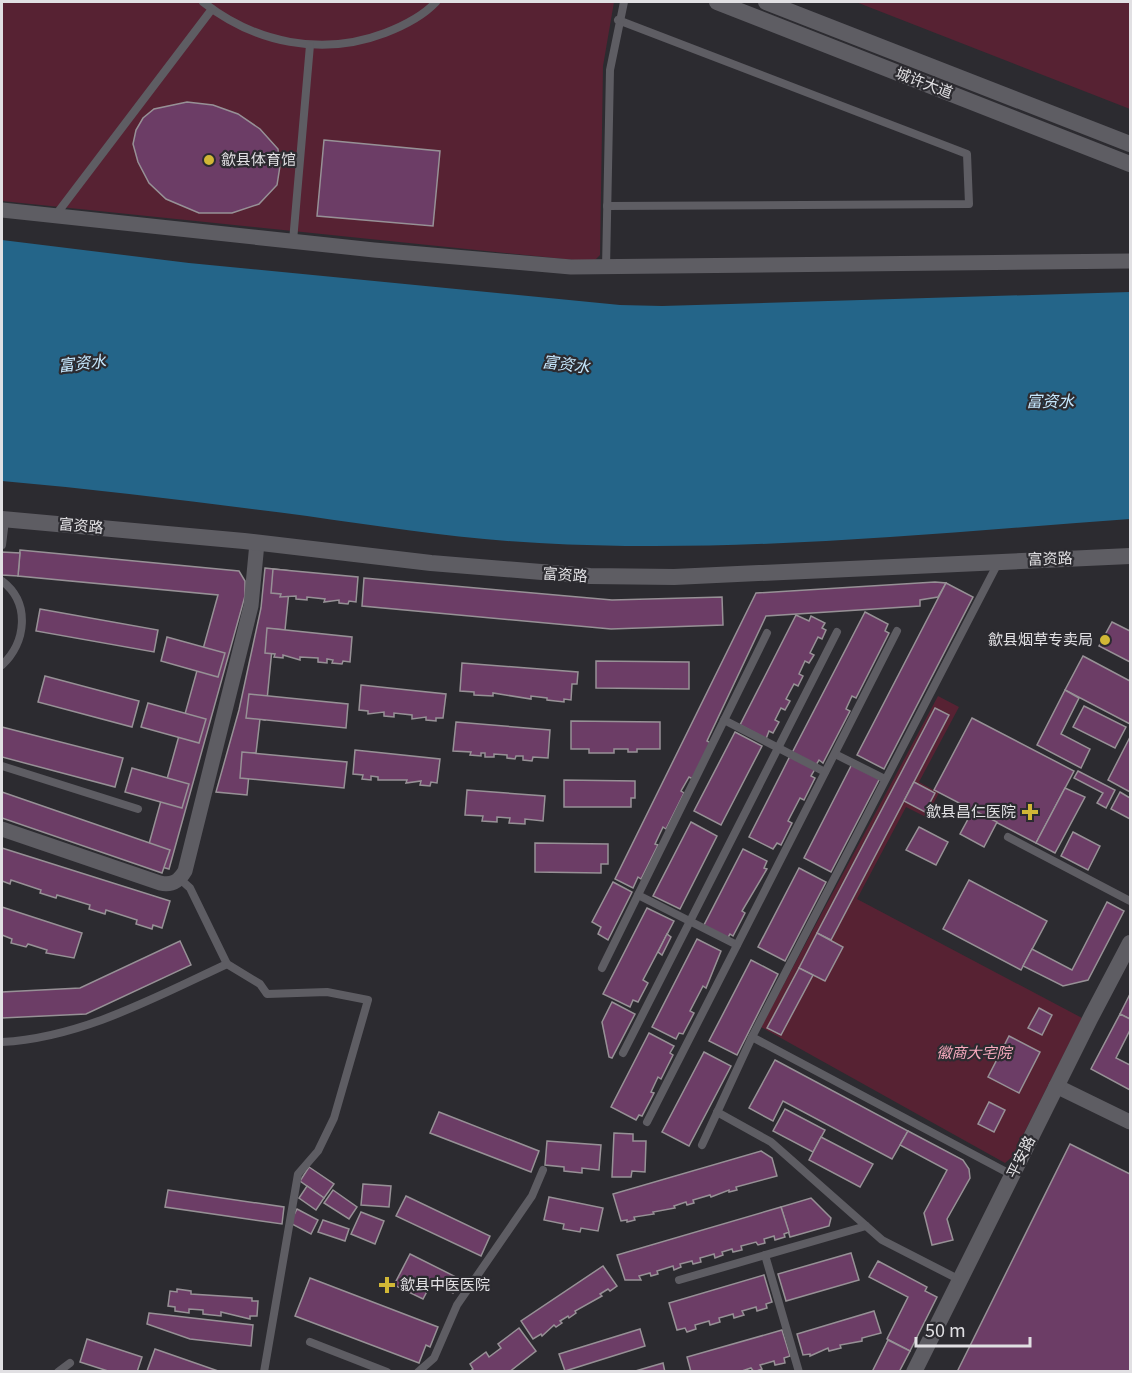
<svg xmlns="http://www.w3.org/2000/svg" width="1132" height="1373" font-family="Georgia,'Noto Sans SC',serif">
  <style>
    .green { fill: #572233 }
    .water { fill: #246589 }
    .building { fill: #6c3d66; stroke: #979196; stroke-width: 1.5 }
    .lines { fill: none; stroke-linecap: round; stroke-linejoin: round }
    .service { stroke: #5e5d63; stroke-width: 8 }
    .minor { stroke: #5e5d63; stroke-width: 15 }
    .tertiary { stroke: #5e5d63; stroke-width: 16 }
    .secondary { stroke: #5e5d63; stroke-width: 16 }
    .poi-dot { fill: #d1b736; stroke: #2c2b30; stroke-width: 2 }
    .labels { text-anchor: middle; stroke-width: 4.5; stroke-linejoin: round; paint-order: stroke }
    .street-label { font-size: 15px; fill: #e1e0e3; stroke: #2c2b30 }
    .poi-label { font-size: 15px; fill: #e1e0e3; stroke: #2c2b30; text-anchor: start }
    .park-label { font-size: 15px; font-style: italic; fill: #f8abbf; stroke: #2c2b30 }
    .water-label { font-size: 16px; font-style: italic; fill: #c6e8fe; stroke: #2c2b30 }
  </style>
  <rect width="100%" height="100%" fill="#2c2b30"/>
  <g class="green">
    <path d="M2,2H614L603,66L600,255L593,262L2,201Z"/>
    <path d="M856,2H1130V109Z"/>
    <path d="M938,696L959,707L919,782L939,793L926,817L906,807L857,899L1082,1018L1012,1157L1005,1163L761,1027Z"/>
  </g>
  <path class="water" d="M2,240L189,263L620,305L662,306L1130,292V519C934,533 736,554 539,543C461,539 384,527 307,516C205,503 104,490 2,481Z"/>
  <g class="building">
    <path d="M187,102L213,105L238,114L260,129L278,149L280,166L277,185L259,204L232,213H199L166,199L149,183L138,162L133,144L136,130L143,118L154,109Z"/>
    <path d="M324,140L440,151L433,226L317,216Z"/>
    <path d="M20,550L239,571L245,581V596L169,869L144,862L218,595L18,576Z"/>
    <path d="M2,552L20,553L18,576L2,575Z"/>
    <path d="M265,568L291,571L285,630L274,629L265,720L260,719L256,753H251L247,795L216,792L239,710L261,608Z"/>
    <path d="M273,569L358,577L356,602L349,601L348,604L339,603V600L324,602L325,599L307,597V600L296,599V596L280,597L281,594L271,593Z"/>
    <path d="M364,578L612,600L722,597L723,625L611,629L362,606Z"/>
    <path d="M935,582L946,583L938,597L920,600V606L766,616L707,741L711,743L693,779L689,777L681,791L684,793L666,829L663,827L655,844L658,845L641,879L638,877L633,888L615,879L756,593Z"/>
    <path d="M946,583L973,597L884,769L857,755Z"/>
    <path d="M40,609L158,630L154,652L36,631Z"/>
    <path d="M865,612L888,624L885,631L889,633L856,698L852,696L846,709L850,711L823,763L819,760L816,765L792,753Z"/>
    <path d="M796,615L809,621L811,616L825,623L822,628L826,630L822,639L818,637L810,653L814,655L809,663L805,661L799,674L803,676L798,686L794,684L786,699L790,701L785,710L781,708L775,720L779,722L773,733L769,731L766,739L740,725Z"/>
    <path d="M1112,622L1130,631V662L1099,646Z"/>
    <path d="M267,628L352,637L350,662L343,661L342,664L332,663L333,660L327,659V663L318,662V658L300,657V660L283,655V658L274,657L275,654L265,653Z"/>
    <path d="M167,637L225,653L218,677L161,661Z"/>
    <path d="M1083,656L1130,681V724L1065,690Z"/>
    <path d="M596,661L689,662V689L596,688Z"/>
    <path d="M462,663L578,672L577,684H572L571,700L564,699V702L547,700V698L531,696V699L493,693V696L474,695V692L460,691Z"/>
    <path d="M45,676L139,701L132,727L38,702Z"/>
    <path d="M361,685L446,694L443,718H436V721L426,720V717L412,719V715L394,713V717L384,716V712L368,714V711L359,710Z"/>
    <path d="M1065,690L1079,698L1061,734L1090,749L1081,768L1037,745Z"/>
    <path d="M249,694L348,704L346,728L246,718Z"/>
    <path d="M148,703L206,719L199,743L141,727Z"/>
    <path d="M1084,706L1126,727L1115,748L1073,727Z"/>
    <path d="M935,708L949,715L831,940L817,933Z"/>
    <path d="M972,718L1074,771L1036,843L934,790Z"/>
    <path d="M571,721L660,722V749H637V752H628V749H614V753H589V749H571Z"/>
    <path d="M456,722L550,730L548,758L533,757L532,761L523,760V756H516L515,759L507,758V755L494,754V757H485V753H481V756L470,755L471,752L453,751Z"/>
    <path d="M2,727L123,758L115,787L2,757Z"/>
    <path d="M735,732L762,746L721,825L694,811Z"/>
    <path d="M1130,737V792L1108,780Z"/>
    <path d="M355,750L440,759L437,783L431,782L430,786L420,785L421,781L406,783L407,780H378V777L371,776V780L362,779L363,775L353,774Z"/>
    <path d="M242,752L347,762L344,788L240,778Z"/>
    <path d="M790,756L815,769L811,776L815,778L804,800L800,798L788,821L792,823L781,845L777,843L773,849L749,837Z"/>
    <path d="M852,764L880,778L831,872L804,858Z"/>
    <path d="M132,768L189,784L182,808L125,792Z"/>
    <path d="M1078,771L1115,790L1106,808L1097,803L1103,793L1074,778Z"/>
    <path d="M564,780L635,781V798H631V807H564Z"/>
    <path d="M914,782L935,793L925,812L904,801Z"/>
    <path d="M1065,788L1085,797L1055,853L1036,843Z"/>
    <path d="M467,790L545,796L543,821L525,819V824L509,823L510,818L497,817V822L482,821L483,816L465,815Z"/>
    <path d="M2,792L170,850L162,873L2,818Z"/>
    <path d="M1120,792L1130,798V819L1111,809Z"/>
    <path d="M973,810L997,822L984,847L960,834Z"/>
    <path d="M691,822L717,836L680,909L653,896Z"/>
    <path d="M919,827L948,842L936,865L906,850Z"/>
    <path d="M1073,832L1100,846L1088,870L1061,856Z"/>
    <path d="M535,843L608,844V864H601V873L535,872Z"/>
    <path d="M2,848L170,901L162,928L153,925L152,929L136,924L137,920L106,910L105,914L89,909L90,905L57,895L56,898L40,893L41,890L11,880L10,884L2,881Z"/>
    <path d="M743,849L767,861L764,868L767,869L742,911L745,913L733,936L730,934L727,939L703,927Z"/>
    <path d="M799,868L826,882L785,961L758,947Z"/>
    <path d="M969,880L1047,921L1021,970L943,929Z"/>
    <path d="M613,882L632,892L608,940L598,934L601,927L592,922Z"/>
    <path d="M1107,902L1124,911L1088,980L1063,986L1023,966L1032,949L1072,970Z"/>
    <path d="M2,907L82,933L74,958L46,953L47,950L28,944L26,947L11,943L12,939L2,935Z"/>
    <path d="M647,908L674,921L643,980L648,983L638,1002L633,1000L630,1007L603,994Z"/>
    <path d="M817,933L843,947L825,981L799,968Z"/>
    <path d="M667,934L671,937L662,955L658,952Z"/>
    <path d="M697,939L721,951L706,988L703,986L690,1011L694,1013L683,1034L679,1033L676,1039L652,1027Z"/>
    <path d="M180,941L191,965L86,1014L2,1018V992L80,988Z"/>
    <path d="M751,960L778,974L737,1055L709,1041Z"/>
    <path d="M799,968L813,975L781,1035L767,1028Z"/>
    <path d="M1130,994V1019L1120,1014Z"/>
    <path d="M612,1002L635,1014L612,1058L609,1057L602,1022Z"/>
    <path d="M1039,1008L1052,1015L1042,1035L1028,1028Z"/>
    <path d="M1120,1014L1130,1019V1030L1116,1058L1130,1065V1090L1091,1069Z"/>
    <path d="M649,1033L674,1046L670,1053L673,1055L661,1079L658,1077L651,1092L654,1093L642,1116L639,1115L636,1120L611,1107Z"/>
    <path d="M1009,1036L1040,1052L1019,1093L988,1077Z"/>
    <path d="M704,1052L731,1066L689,1146L662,1132Z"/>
    <path d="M775,1060L908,1131L892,1159L783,1101L773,1121L749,1108Z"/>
    <path d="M989,1102L1005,1110L994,1132L978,1124Z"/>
    <path d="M785,1109L825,1130L813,1152L773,1131Z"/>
    <path d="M439,1112L539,1151L531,1172L430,1133Z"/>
    <path d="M908,1131L963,1160L969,1169L970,1178L947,1219L953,1240L932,1245L924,1213L947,1170L900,1145Z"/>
    <path d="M614,1133L633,1134V1141H646L645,1172L632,1171L631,1177H612Z"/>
    <path d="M821,1137L873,1164L860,1187L809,1160Z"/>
    <path d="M547,1141L601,1145L599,1170L582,1168V1173L564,1171V1167L545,1165Z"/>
    <path d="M1070,1144L1130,1174V1372H957Z"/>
    <path d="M761,1151L772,1158L777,1176L736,1187L737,1190L729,1192V1190L711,1197L710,1195L693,1200L694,1203L687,1205L686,1202L674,1206L675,1208L653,1212L654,1214L634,1217L635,1220L627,1222V1220L621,1221L613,1194Z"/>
    <path d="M309,1167L334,1184L324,1198L300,1181Z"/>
    <path d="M363,1184L391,1186L389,1207L361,1205Z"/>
    <path d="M307,1186L324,1198L316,1210L299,1198Z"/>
    <path d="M168,1190L284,1207L282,1224L165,1207Z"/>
    <path d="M333,1190L357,1207L349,1219L324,1203Z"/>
    <path d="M406,1196L490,1236L481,1256L396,1216Z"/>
    <path d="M549,1197L603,1208L598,1231L581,1228L580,1232L563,1229L564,1224L544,1220Z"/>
    <path d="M811,1198L831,1218L829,1226L790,1237L781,1207Z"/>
    <path d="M781,1207L789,1232L784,1234L785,1237L775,1240L774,1236L764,1239L765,1243L758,1245L756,1242L741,1246L742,1250L733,1252L732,1249L722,1252L723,1255L715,1258L714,1254L700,1258L701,1262L693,1264L692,1261L680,1264L681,1267L674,1270L673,1266L657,1271L658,1274L651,1276L650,1273L639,1276L641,1280H625L617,1255Z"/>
    <path d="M297,1209L318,1220L311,1234L290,1223Z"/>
    <path d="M361,1212L384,1221L375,1244L351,1234Z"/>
    <path d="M323,1220L349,1229L345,1241L318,1232Z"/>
    <path d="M851,1253L859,1280L786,1301L778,1274Z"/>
    <path d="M410,1254L460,1279L453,1293L432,1282L423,1299L394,1285Z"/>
    <path d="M878,1261L927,1287L925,1291L937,1297L910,1351L887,1339L908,1297L869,1277Z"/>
    <path d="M603,1266L617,1286L610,1291L608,1289L600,1294L602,1296L575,1311L576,1313L569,1318L568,1316L560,1321L562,1323L556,1327L554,1325L542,1336L541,1334L533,1339L521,1321Z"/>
    <path d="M764,1275L772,1302L766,1304L767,1308L757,1311L756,1307L742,1311L744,1315L734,1318L733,1314L719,1318L720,1322L710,1325L709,1321L695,1325L696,1329L687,1332L685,1328L677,1330L669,1303Z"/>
    <path d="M310,1278L438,1327L430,1347L426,1345L419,1363L295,1316Z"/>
    <path d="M177,1289L191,1291V1294L252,1298V1301H258L257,1316H250V1319L221,1312V1316L203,1314V1310L189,1309V1313L175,1311V1307L168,1306L170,1291L177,1292Z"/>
    <path d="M874,1311L881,1333L862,1338V1341L840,1345L841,1348L829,1351L828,1348L810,1356V1354L803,1355L797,1334Z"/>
    <path d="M149,1313L253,1325L251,1346L190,1339L147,1324Z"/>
    <path d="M519,1328L536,1351L509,1372H469L473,1369L470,1364L486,1352L489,1357L501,1348L498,1344Z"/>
    <path d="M640,1329L645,1346L565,1371L559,1354Z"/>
    <path d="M782,1330L790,1356L784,1358L785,1363L775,1365L774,1361L760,1365L762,1369L754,1372L751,1368L739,1372H691L687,1357Z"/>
    <path d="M87,1339L142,1357L137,1372H111L80,1362Z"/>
    <path d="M888,1340L910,1351L899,1372H872Z"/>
    <path d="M155,1349L221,1372L147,1371Z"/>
    <path d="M663,1363L665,1372H632Z"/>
  </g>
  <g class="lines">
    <g class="service">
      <path d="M203,2C255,43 322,57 385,33C403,26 423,16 436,2"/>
      <path d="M607,206L969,204L967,154L618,20"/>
      <path d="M55,216L212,9"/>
      <path d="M293,241L310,45"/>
      <path d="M606,268L610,70L624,2"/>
      <path d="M2,545L5,520"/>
      <path d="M2,581C31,603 26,643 2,665"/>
      <path d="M724,720L825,772"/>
      <path d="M835,754L885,779"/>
      <path d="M2,766L138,809"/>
      <path d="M1008,837L1130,901"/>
      <path d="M180,879L190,888L227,964L260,984L267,994L327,992L368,1000L334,1118L318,1151L298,1174L264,1372"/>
      <path d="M638,895L737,945"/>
      <path d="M602,968L767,633"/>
      <path d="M752,1037L1012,1175"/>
      <path d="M2,1042C81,1038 156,997 227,964"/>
      <path d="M623,1053L837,632"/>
      <path d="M717,1112L771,1142L882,1240L960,1280"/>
      <path d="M647,1122L897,631"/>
      <path d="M702,1145L752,1037L998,563"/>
      <path d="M765,1255L799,1372"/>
      <path d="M679,1280L866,1226"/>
      <path d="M310,1342L387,1372"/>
      <path d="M58,1372L70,1363"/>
      <path d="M418,1372L434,1358L457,1305L532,1196L543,1170"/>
    </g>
    <g class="minor">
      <path d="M2,210L374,250L571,267L1130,261"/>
      <path d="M2,829L160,883C172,886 179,881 185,871L251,606L257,543"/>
      <path d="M1056,1086L1130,1122"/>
    </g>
    <g class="tertiary">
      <path d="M2,519L244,541L431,563L590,576L674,577L1130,556"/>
      <path d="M914,1372L1091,1017L1130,943"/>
    </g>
    <g class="secondary">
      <path d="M717,2L1130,164"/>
      <path d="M766,2L1130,144"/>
    </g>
  </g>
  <g class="poi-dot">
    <circle cx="209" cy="160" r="6"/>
    <circle cx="1105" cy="640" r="6"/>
    <path d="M1027 803h6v6h6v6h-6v6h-6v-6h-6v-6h6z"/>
    <path d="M384 1276h6v6h6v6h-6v6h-6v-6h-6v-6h6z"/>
  </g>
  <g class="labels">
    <g class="street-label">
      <text transform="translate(924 83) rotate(21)" y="5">城许大道</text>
      <text transform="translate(81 526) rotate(5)" y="5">富资路</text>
      <text transform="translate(1050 559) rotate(-2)" y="5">富资路</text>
      <text transform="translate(565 575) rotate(4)" y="5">富资路</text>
      <text transform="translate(1021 1157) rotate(-64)" y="5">平安路</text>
    </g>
    <g class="poi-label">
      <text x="221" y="165">歙县体育馆</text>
      <text x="1093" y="645" text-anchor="end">歙县烟草专卖局</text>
      <text x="1016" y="817" text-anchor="end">歙县昌仁医院</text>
      <text x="400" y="1290">歙县中医医院</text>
    </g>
    <g class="park-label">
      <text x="974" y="1058">徽商大宅院</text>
    </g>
    <g class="water-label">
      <text transform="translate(82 363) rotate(-6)" y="6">富资水</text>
      <text transform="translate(566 364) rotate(7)" y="6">富资水</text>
      <text x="1050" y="407">富资水</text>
    </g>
  </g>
  <rect width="1132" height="1373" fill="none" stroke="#e1e0e3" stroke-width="6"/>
  <path d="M916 1337v9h114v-9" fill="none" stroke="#e1e0e3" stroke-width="3"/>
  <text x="925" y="1337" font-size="18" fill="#e1e0e3" stroke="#2c2b30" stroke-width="4.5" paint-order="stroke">50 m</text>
</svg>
